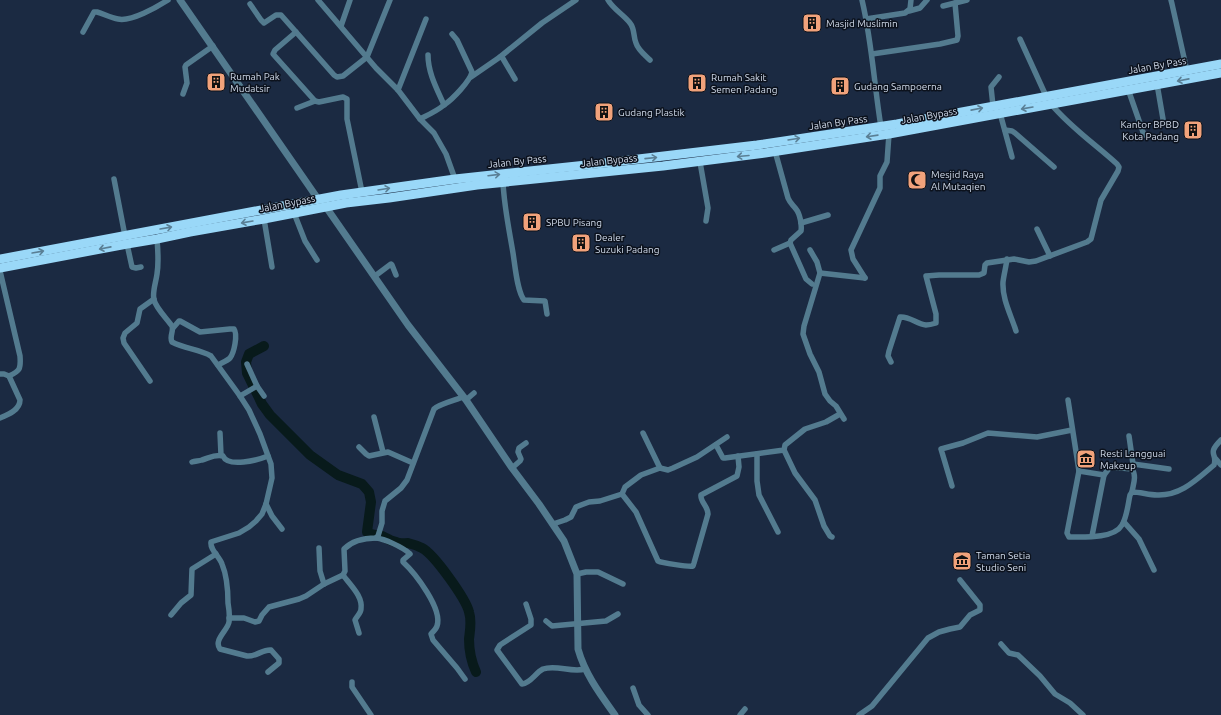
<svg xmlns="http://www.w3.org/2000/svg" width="1221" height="715" font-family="Ubuntu,sans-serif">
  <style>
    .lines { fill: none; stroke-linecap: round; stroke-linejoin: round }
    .river { stroke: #081a1b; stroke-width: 10 }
    .minor { stroke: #537b8f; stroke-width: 5.5 }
    .tertiary { stroke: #537b8f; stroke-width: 7 }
    .trunk { stroke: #9ad8f8; stroke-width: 9 }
    .oneway { stroke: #5a7f95 }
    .labels { text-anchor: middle; stroke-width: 3; stroke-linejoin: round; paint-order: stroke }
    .poi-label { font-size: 10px; fill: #d1dbeb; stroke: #0c121d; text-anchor: start }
    .street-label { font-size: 10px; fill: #d1dbeb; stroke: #0c121d }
  </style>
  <rect width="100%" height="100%" fill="#1b2a42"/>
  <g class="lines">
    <path class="river" d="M264,346L249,354L246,362L247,373L262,404L270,415L310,455L338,475L362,484L369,492L371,502L367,532C372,535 376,535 382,536C386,538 391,541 396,542C399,544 404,543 408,543C412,544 418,546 422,548C434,554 466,599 469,612C472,621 470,630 469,639C469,651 471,661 476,672"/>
    <g class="minor">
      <path d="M318,0L376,68L398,90L420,119L434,133L446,154L455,179"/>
      <path d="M608,0C613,9 623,14 630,23C635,29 633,36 636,43C638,50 645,55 650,60"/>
      <path d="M862,0C872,42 874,84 881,127"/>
      <path d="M1171,0L1172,4L1187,71"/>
      <path d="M250,4L261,20L264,23L276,15H281L334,75L337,77L343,76L367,57L390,0"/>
      <path d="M943,6L955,3"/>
      <path d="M909,11L920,8L927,0"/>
      <path d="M866,19L905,13L910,9L911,0"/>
      <path d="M341,26L350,0"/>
      <path d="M83,32L94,12H97C104,14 111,18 118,19C131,22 157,7 168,0"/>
      <path d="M296,32L275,50L273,54L315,101L319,102L343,97L347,99V119L362,192"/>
      <path d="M1020,39L1046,96"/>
      <path d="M872,54L940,44L957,40L958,36L955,3L967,0"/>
      <path d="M428,55C428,73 437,89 444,105"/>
      <path d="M500,57L542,23L576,0"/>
      <path d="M471,77L500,57H502L515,79"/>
      <path d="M1157,84L1163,119"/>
      <path d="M1128,89L1144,135"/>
      <path d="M398,90L426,19"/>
      <path d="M183,94L187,83L185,67L186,65L213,46"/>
      <path d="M993,106L991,87L999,77"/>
      <path d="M297,108L315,101"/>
      <path d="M1000,113L1012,157"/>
      <path d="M420,119C428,115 437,111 444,105C453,99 470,81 472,72L457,40L452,34"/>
      <path d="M1005,130L1012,131L1015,133L1054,167"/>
      <path d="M775,151L788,198C790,203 793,205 796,209C800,214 802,225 801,231L791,240L790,243L806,279L812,284"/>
      <path d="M700,162L708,208L706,221"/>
      <path d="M114,179L125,236"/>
      <path d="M503,182C504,206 509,229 513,253C515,265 517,291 524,300L545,301L547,314"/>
      <path d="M294,213L305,241L317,260"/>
      <path d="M264,219L272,267"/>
      <path d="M801,223L828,215"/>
      <path d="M1037,229L1050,256"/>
      <path d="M157,239C158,251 159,262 157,274C156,282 152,292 154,300C156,308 167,319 172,326C174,332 169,336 172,342C185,349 199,349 211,356L240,396L249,410L260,434L271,464L272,478L266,504L262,514L256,521L249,527L239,533L214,541L211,542C210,550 219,556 222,564C227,576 228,590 228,603C229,609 230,616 229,622C228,630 213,640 220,649L247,656C256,657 263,649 271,650L279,659V663L268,672"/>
      <path d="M127,244L132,267L136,268L141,267"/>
      <path d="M774,250L790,243"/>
      <path d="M810,250L817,262L820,273L804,326L803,334L810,354L819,372L825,394L830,401L836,406L844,419"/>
      <path d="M1007,259C1006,267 1004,274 1003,282C1002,299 1011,315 1016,331"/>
      <path d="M0,271L20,356C21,369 20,371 9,376L4,374H0"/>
      <path d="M820,273L865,278"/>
      <path d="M375,276L391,264L392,265L396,275"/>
      <path d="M865,278L853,259L851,250L880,188V176L887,162L889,134"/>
      <path d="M173,328L179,321H180L200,332L230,329H234C238,335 234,353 230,358C227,361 221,363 218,365"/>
      <path d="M891,362L888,356L889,351L900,317C909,316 917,324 926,325C929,325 933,324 936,323V314L926,276L939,275H979L984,273L985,265L987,263L1014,259L1029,262L1036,261L1087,242L1091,239L1101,200L1118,171L1119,167L1117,164C1095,144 1070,127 1051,104"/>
      <path d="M247,364L257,386L264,396"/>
      <path d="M150,381L124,343L123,338L125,333L137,323L140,309L154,299"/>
      <path d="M240,396L257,386"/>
      <path d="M466,400L474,393"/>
      <path d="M1068,400L1079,471L1067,533L1069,537C1083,537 1114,539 1122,525C1127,517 1128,504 1130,495L1132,492C1140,492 1149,495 1157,495C1181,496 1197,479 1214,465C1218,453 1206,455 1221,440"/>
      <path d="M374,417L383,452"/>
      <path d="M0,418C8,415 20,410 20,400L9,376"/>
      <path d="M220,433L221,455"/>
      <path d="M643,433L660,468"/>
      <path d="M1129,436L1133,464V467"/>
      <path d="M716,445L723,458H725L784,450L785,445L805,429L826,422L840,414"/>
      <path d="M359,447L366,454L369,456L388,452L413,463"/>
      <path d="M784,450L795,473L815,500L824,526L830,536L832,537"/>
      <path d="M757,454V481L759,495L778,532"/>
      <path d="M1215,458L1221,465"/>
      <path d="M192,462C195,461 199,461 202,460C209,458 215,454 223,456C228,468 258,460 268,456"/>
      <path d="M1133,464L1169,469"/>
      <path d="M512,468L520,461L521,459L518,452L519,448L526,443"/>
      <path d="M1079,471L1104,475L1110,467L1132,469C1137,476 1133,485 1132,492"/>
      <path d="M952,486L941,449L963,443L988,433L1037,437L1072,430"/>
      <path d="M622,494L636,512L658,561C662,563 689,567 693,566L694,563L708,514C708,506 700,502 701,495L737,476L739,467L738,456"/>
      <path d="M266,504L272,516L282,529"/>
      <path d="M1124,522L1139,539L1154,570"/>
      <path d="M553,524L565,520L571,517L576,507L581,505L589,502L600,501L622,494L625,487L641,475L660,468L668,470L673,468L697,457L727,437"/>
      <path d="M1092,536L1104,475"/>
      <path d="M376,538C385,539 402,547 409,553L410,554L403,560V562C415,573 443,609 437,626C436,629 433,632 431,634L433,640L457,668L465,679"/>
      <path d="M319,548L320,571L324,584"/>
      <path d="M577,574L586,572H598L623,584"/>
      <path d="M343,575C350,585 363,596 361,609C361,613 357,616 355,620L359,633"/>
      <path d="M526,604L531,619V625L500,645L497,650L522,684C531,683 535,673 543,669C556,664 571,673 585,669"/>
      <path d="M171,615L181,603L191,595L192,569L216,554"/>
      <path d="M229,618H244L255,622L259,621L262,615L269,607L299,599L306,596L324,584L343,575L345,571L344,549C352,541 365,538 376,538L378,536L382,523V511L385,501L401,488L407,480L434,409C439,404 456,400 463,397"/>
      <path d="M546,621L552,626L606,621L618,614"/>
      <path d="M1001,644L1009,653L1018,655L1040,676L1055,694L1070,703L1083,715"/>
      <path d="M352,682V687L371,715"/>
      <path d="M633,688L639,705L648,715"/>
      <path d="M740,715L745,709"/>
      <path d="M859,715L872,706L928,638L939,632L950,629L960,627L970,615L980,610V605L960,580"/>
    </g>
    <path class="tertiary" d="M180,0L318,199L326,207L408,325L466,400L512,468L539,504L564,541L577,574L578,649C585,674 600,694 615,715"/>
    <g class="trunk">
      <path d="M0,259L341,195L455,179L596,164L757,145L897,124L1221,64"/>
      <path d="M0,268L127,244L157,239L190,232L264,219L346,203L389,198L477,185L663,166L765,153L889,134L1221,73"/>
    </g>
  </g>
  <defs><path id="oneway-shaft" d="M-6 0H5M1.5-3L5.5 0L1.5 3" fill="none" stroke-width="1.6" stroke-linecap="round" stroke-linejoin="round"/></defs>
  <g class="oneway">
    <use href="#oneway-shaft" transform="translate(1183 80) rotate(169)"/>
    <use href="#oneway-shaft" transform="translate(1027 108) rotate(170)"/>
    <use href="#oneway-shaft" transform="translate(977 109) rotate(-11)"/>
    <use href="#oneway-shaft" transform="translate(872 136) rotate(172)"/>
    <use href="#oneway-shaft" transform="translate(794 139) rotate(-9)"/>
    <use href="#oneway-shaft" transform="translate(743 156) rotate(175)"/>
    <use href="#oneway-shaft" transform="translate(651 158) rotate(-6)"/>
    <use href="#oneway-shaft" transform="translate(494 175) rotate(-7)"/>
    <use href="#oneway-shaft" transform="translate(384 189) rotate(-9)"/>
    <use href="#oneway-shaft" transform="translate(247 222) rotate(170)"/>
    <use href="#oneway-shaft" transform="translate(166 228) rotate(-10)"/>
    <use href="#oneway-shaft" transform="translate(105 248) rotate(169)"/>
    <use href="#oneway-shaft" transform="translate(38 252) rotate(-10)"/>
  </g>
  <defs>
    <g id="building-square" transform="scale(1)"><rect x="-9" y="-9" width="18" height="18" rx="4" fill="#f1a27b" stroke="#0c121d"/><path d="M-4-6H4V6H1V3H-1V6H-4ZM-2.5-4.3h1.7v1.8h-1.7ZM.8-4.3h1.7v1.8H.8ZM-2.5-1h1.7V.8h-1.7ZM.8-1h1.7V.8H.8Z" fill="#111"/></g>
    <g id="mosque-square" transform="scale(1)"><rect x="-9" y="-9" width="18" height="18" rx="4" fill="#f1a27b" stroke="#0c121d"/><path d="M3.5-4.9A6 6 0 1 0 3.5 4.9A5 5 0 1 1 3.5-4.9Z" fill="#111"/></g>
    <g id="museum-square" transform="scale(1)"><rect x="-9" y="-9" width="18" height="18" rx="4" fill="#f1a27b" stroke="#0c121d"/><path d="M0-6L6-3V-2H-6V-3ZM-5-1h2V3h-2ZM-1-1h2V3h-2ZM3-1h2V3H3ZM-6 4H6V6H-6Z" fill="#111"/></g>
  </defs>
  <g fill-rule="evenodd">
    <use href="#building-square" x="812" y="23"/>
    <use href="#building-square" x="216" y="82"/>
    <use href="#building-square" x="697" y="83"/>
    <use href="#building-square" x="840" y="86"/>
    <use href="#building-square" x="604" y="112"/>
    <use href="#building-square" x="1193" y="130"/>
    <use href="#mosque-square" x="917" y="180"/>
    <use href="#building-square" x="532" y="222"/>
    <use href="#building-square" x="581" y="243"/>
    <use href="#museum-square" x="1086" y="459"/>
    <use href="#museum-square" x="962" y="561"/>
  </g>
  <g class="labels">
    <g class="poi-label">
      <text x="826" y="27">Masjid Muslimin</text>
      <text x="230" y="80">Rumah Pak<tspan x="230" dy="12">Mudatsir</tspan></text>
      <text x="711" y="81">Rumah Sakit<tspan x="711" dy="12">Semen Padang</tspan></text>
      <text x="854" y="90">Gudang Sampoerna</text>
      <text x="618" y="116">Gudang Plastik</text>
      <text x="1179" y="128" text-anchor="end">Kantor BPBD<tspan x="1179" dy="12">Kota Padang</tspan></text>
      <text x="931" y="178">Mesjid Raya<tspan x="931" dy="12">Al Mutaqien</tspan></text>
      <text x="546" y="226">SPBU Pisang</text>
      <text x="595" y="241">Dealer<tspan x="595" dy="12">Suzuki Padang</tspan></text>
      <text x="1100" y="457">Resti Langguai<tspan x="1100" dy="12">Makeup</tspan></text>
      <text x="976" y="559">Taman Setia<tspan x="976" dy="12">Studio Seni</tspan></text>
    </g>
    <g class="street-label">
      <text transform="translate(1157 65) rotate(-10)" y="4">Jalan By Pass</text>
      <text transform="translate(929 115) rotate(-10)" y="4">Jalan Bypass</text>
      <text transform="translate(838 122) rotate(-8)" y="4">Jalan By Pass</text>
      <text transform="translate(609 160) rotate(-6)" y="4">Jalan Bypass</text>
      <text transform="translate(517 161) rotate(-6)" y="4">Jalan By Pass</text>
      <text transform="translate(287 203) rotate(-11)" y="4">Jalan Bypass</text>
    </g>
  </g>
</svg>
